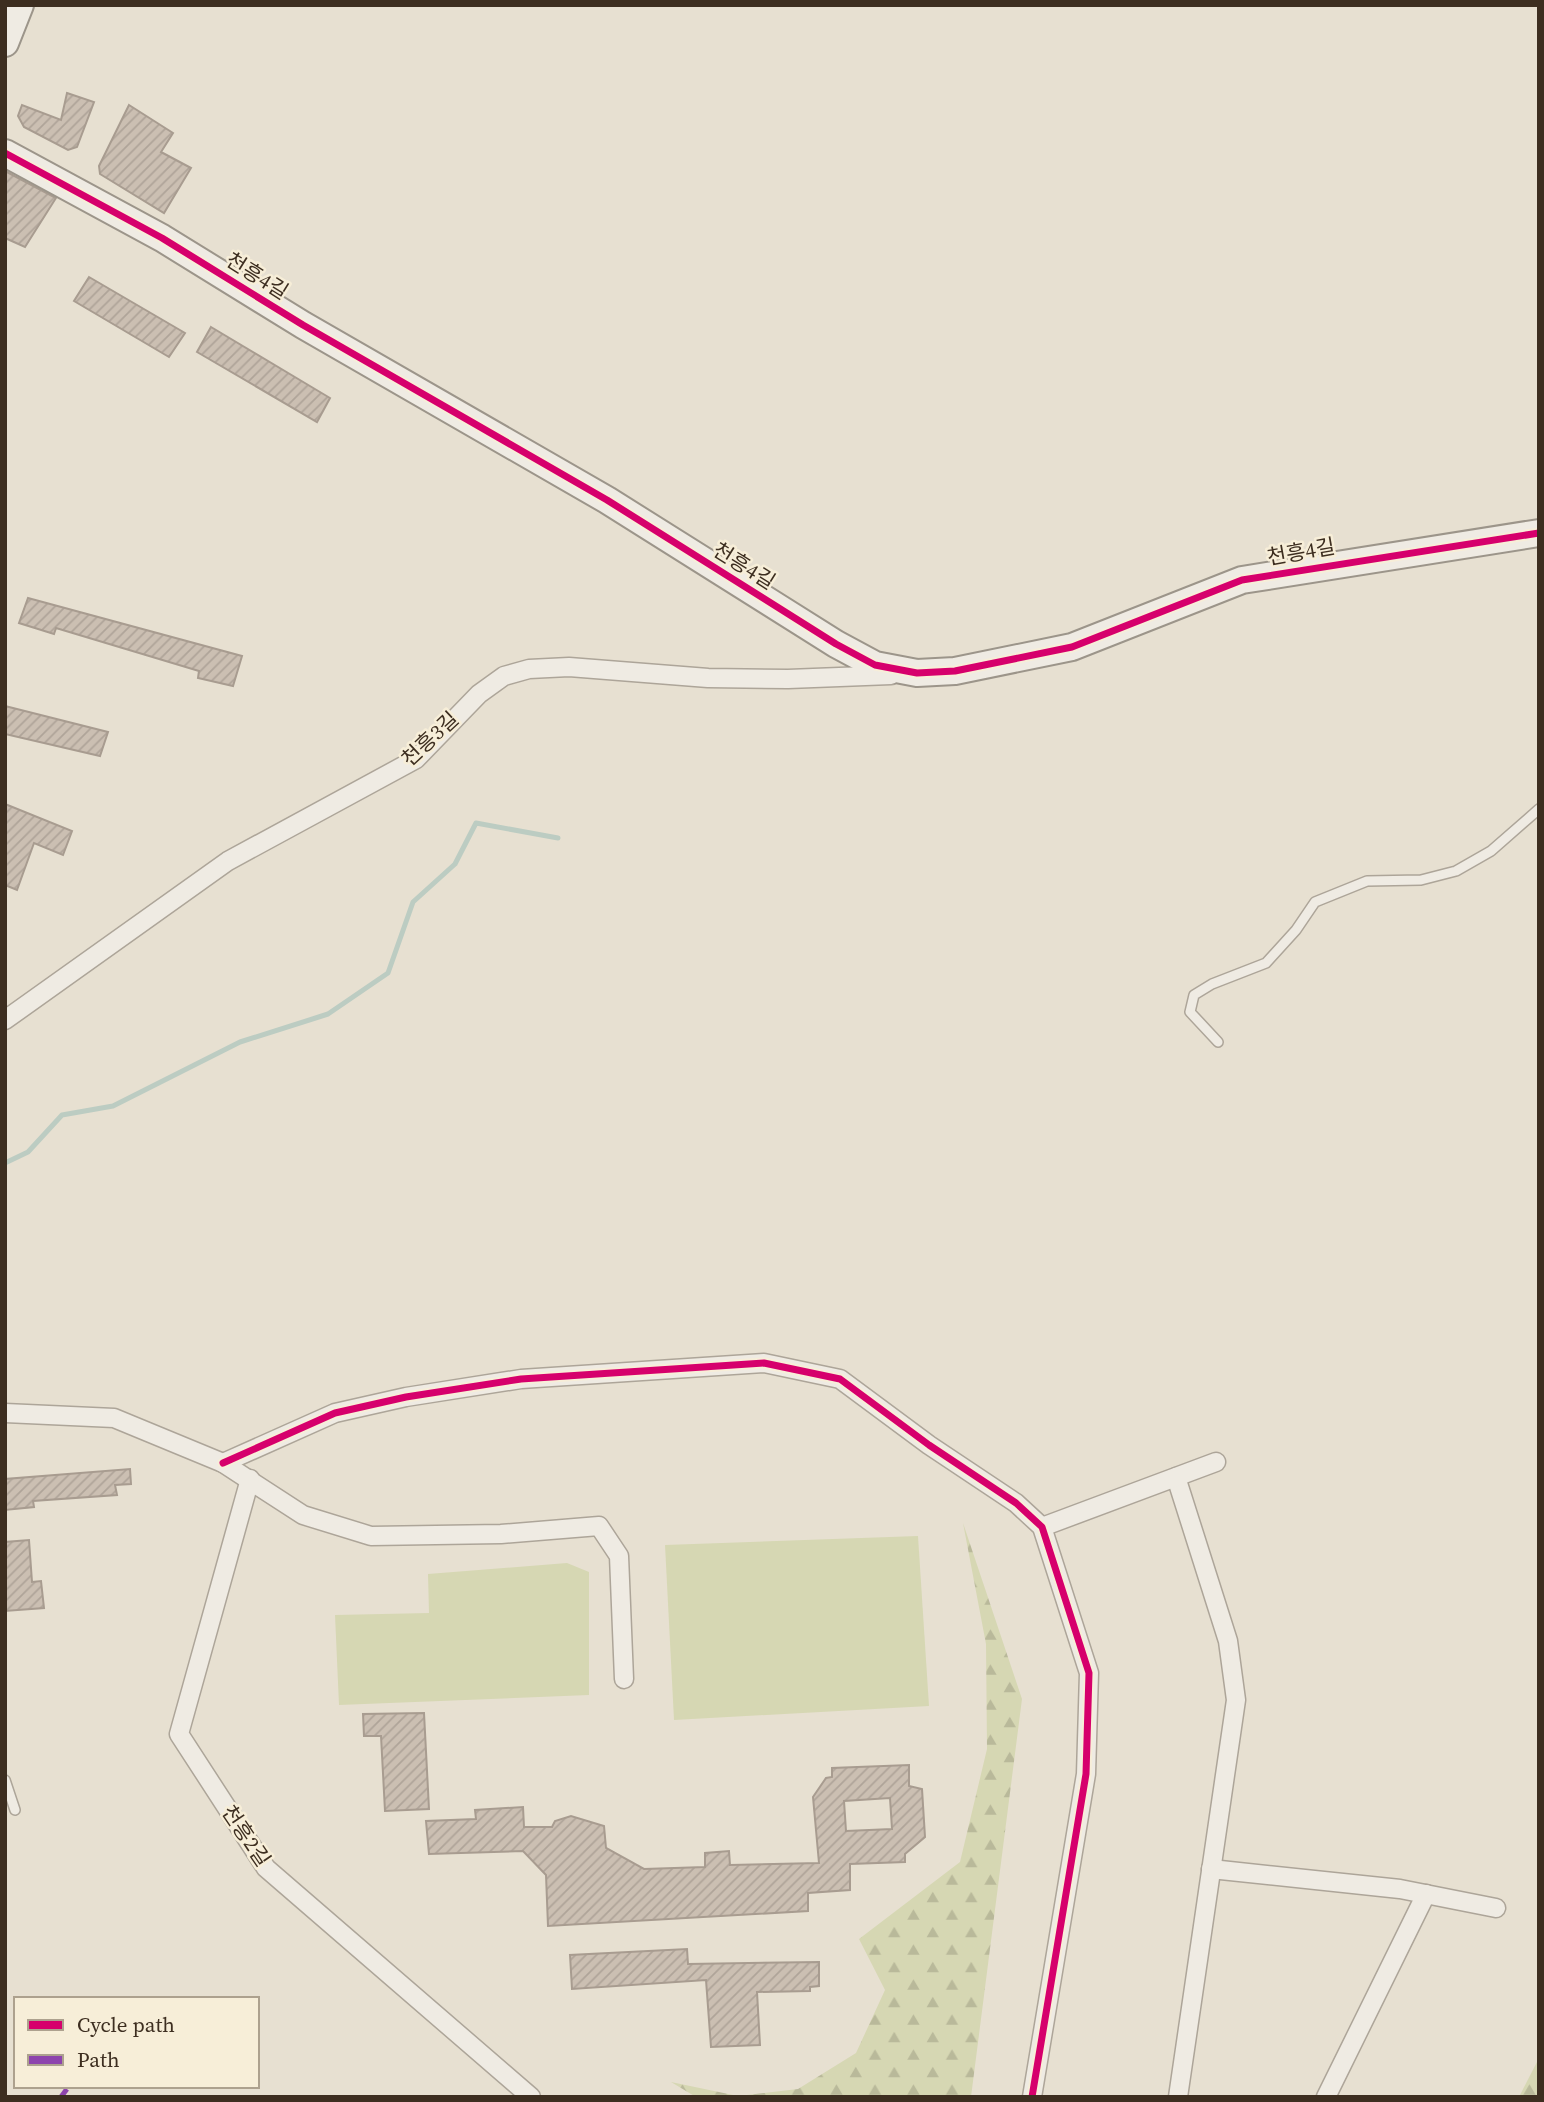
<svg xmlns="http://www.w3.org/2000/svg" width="1544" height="2102" font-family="'Source Serif 4','Noto Sans KR',serif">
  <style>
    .grass { fill: #d6d7b3 }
    .forest { fill: url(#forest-firs) }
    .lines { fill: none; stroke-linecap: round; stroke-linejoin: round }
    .stream { stroke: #bcccc2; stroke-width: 5 }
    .building { fill: url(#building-hatch); stroke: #a89c90; stroke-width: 2; fill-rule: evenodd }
    .lane-casing { stroke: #ada599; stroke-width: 12 }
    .street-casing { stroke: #ada599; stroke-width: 21 }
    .secondary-casing { stroke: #9c958a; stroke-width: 30 }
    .lane { stroke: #efebe3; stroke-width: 9 }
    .street { stroke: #efebe3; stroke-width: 18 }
    .secondary { stroke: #efebe3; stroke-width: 26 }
    .quiet { stroke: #8e44ad; stroke-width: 5; stroke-dasharray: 10 5; stroke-linecap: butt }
    .cycleway-casing { stroke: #f7eed8; stroke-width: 11 }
    .cycleway { stroke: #d6006c; stroke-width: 7 }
    .labels { text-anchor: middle; stroke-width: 5; stroke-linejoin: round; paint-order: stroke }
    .street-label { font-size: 21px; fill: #3d2e20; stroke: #f7eed8 }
  </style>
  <defs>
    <pattern id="forest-firs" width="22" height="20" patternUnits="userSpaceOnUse" patternTransform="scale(1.75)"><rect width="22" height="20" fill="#d6d7b3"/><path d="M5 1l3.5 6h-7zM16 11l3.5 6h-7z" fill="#b9b99a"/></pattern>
    <pattern id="building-hatch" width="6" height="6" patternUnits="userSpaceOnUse" patternTransform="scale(1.75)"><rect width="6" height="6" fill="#cbbfb2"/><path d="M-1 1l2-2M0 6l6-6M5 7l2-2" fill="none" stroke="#afa499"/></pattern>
  </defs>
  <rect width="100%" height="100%" fill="#e7e0d1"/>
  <g class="grass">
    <path d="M918,1536L929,1706L674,1720L665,1545Z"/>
    <path d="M567,1563L589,1572V1695L339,1705L335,1615L429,1613L428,1574Z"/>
  </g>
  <g class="forest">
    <path d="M963,1523L1022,1699L971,2097H696L671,2082L738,2096L798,2089L856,2053L885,1990L859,1939L960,1862L987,1749L986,1644Z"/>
    <path d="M1539,2058V2097H1519Z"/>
  </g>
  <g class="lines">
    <path class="stream" d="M5,1163L28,1152L62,1115L113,1106L240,1042L328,1014L388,973L413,902L455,864L476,823L558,838"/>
  </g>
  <g class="building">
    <path d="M67,93L94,102L77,147L68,150L24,127L18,116L22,105L61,120Z"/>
    <path d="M129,105L173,133L161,152L191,168L164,213L100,174L99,166Z"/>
    <path d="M5,171L56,198L25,247L5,238Z"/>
    <path d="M89,277L185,333L169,357L74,301Z"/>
    <path d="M211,327L330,398L317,422L197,352Z"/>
    <path d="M28,598L242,656L233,686L198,678L199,671L56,628L54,634L19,623Z"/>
    <path d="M5,706L108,732L100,756L5,734Z"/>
    <path d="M5,804L72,831L63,855L34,843L17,890L5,885Z"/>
    <path d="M130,1469L131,1484L115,1485L117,1495L33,1501L34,1507L5,1510V1479Z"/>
    <path d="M29,1540L32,1582L41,1581L44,1608L5,1611V1542Z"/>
    <path d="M424,1713L429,1809L385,1811L381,1736H364L363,1714Z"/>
    <path d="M909,1765V1786L922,1789L925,1837L905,1854V1862L850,1864V1890L808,1893V1911L548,1926L546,1875L523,1851L429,1854L426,1821L476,1819L475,1810L523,1807L524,1827H552L555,1821L571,1816L604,1826L606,1848L644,1869L705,1867V1853L729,1851L730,1865L819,1863L813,1797L826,1778L832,1777V1768ZM890,1798L892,1829L846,1831L844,1801Z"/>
    <path d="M687,1949L688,1964L819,1962V1986L810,1987V1991L757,1992L760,2045L711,2047L706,1980L572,1989L570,1955Z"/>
  </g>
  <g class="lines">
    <g class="lane-casing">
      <g id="lane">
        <path d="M1218,1042L1190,1012L1194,995L1212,984L1266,963L1296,930L1315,902L1367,881L1421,880L1456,871L1491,851L1539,809"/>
        <path d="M5,1780L15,1810"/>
      </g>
    </g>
    <g class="street-casing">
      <g id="street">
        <path d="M5,1020L228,861L416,759L479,694L504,676L529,669L569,667L708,678L788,679L891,675"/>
        <path d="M5,1413L114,1418L223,1463L303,1515L371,1536L501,1534L599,1526L619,1556L624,1679"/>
        <path d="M223,1463L335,1413L406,1397L521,1379L764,1363L840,1379L929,1445L1016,1503L1042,1527L1089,1673L1086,1774L1032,2097"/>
        <path d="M1176,1477L1228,1641L1236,1700L1178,2097"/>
        <path d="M250,1479L179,1734L266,1868L531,2097"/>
        <path d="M1042,1527L1216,1462"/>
        <path d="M1211,1869L1400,1889L1496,1908"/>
        <path d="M1326,2097L1426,1894"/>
      </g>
    </g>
    <g class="secondary-casing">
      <g id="secondary">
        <path d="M5,43L20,5"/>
        <path d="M5,153L162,238L303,325L607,500L836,644L875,665L917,673L955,671L1072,647L1242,580L1539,533"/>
      </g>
    </g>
    <use href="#lane" class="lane"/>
    <use href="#street" class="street"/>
    <use href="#secondary" class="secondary"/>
    <path class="quiet" d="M61,2097L69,2086"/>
    <g class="cycleway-casing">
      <g id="cycleway">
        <path d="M5,153L162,238L303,325L607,500L836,644L875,665L917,673L955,671L1072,647L1242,580L1539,533"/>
        <path d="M223,1463L335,1413L406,1397L521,1379L764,1363L840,1379L929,1445L1016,1503L1042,1527L1089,1673L1086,1774L1032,2097"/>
      </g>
    </g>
    <use href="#cycleway" class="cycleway"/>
  </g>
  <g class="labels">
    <g class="street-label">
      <text transform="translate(257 276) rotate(32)" y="7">천흥4길</text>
      <text transform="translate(1301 552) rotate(-10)" y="7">천흥4길</text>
      <text transform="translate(744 566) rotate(32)" y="7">천흥4길</text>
      <text transform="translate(430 739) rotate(-43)" y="7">천흥3길</text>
      <text transform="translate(246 1836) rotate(56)" y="7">천흥2길</text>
    </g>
  </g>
  <rect width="1544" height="2102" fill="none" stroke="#3d2e20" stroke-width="14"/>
  <rect x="14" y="1997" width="245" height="91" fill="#f7eed8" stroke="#ada18e" stroke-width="2"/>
  <rect x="28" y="2020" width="35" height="10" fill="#d6006c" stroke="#ada18e" stroke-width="2"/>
  <text x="77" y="2032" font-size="21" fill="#3d2e20">Cycle path</text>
  <rect x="28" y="2055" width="35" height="10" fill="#8e44ad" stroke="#ada18e" stroke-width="2"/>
  <text x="77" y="2067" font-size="21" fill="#3d2e20">Path</text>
</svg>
